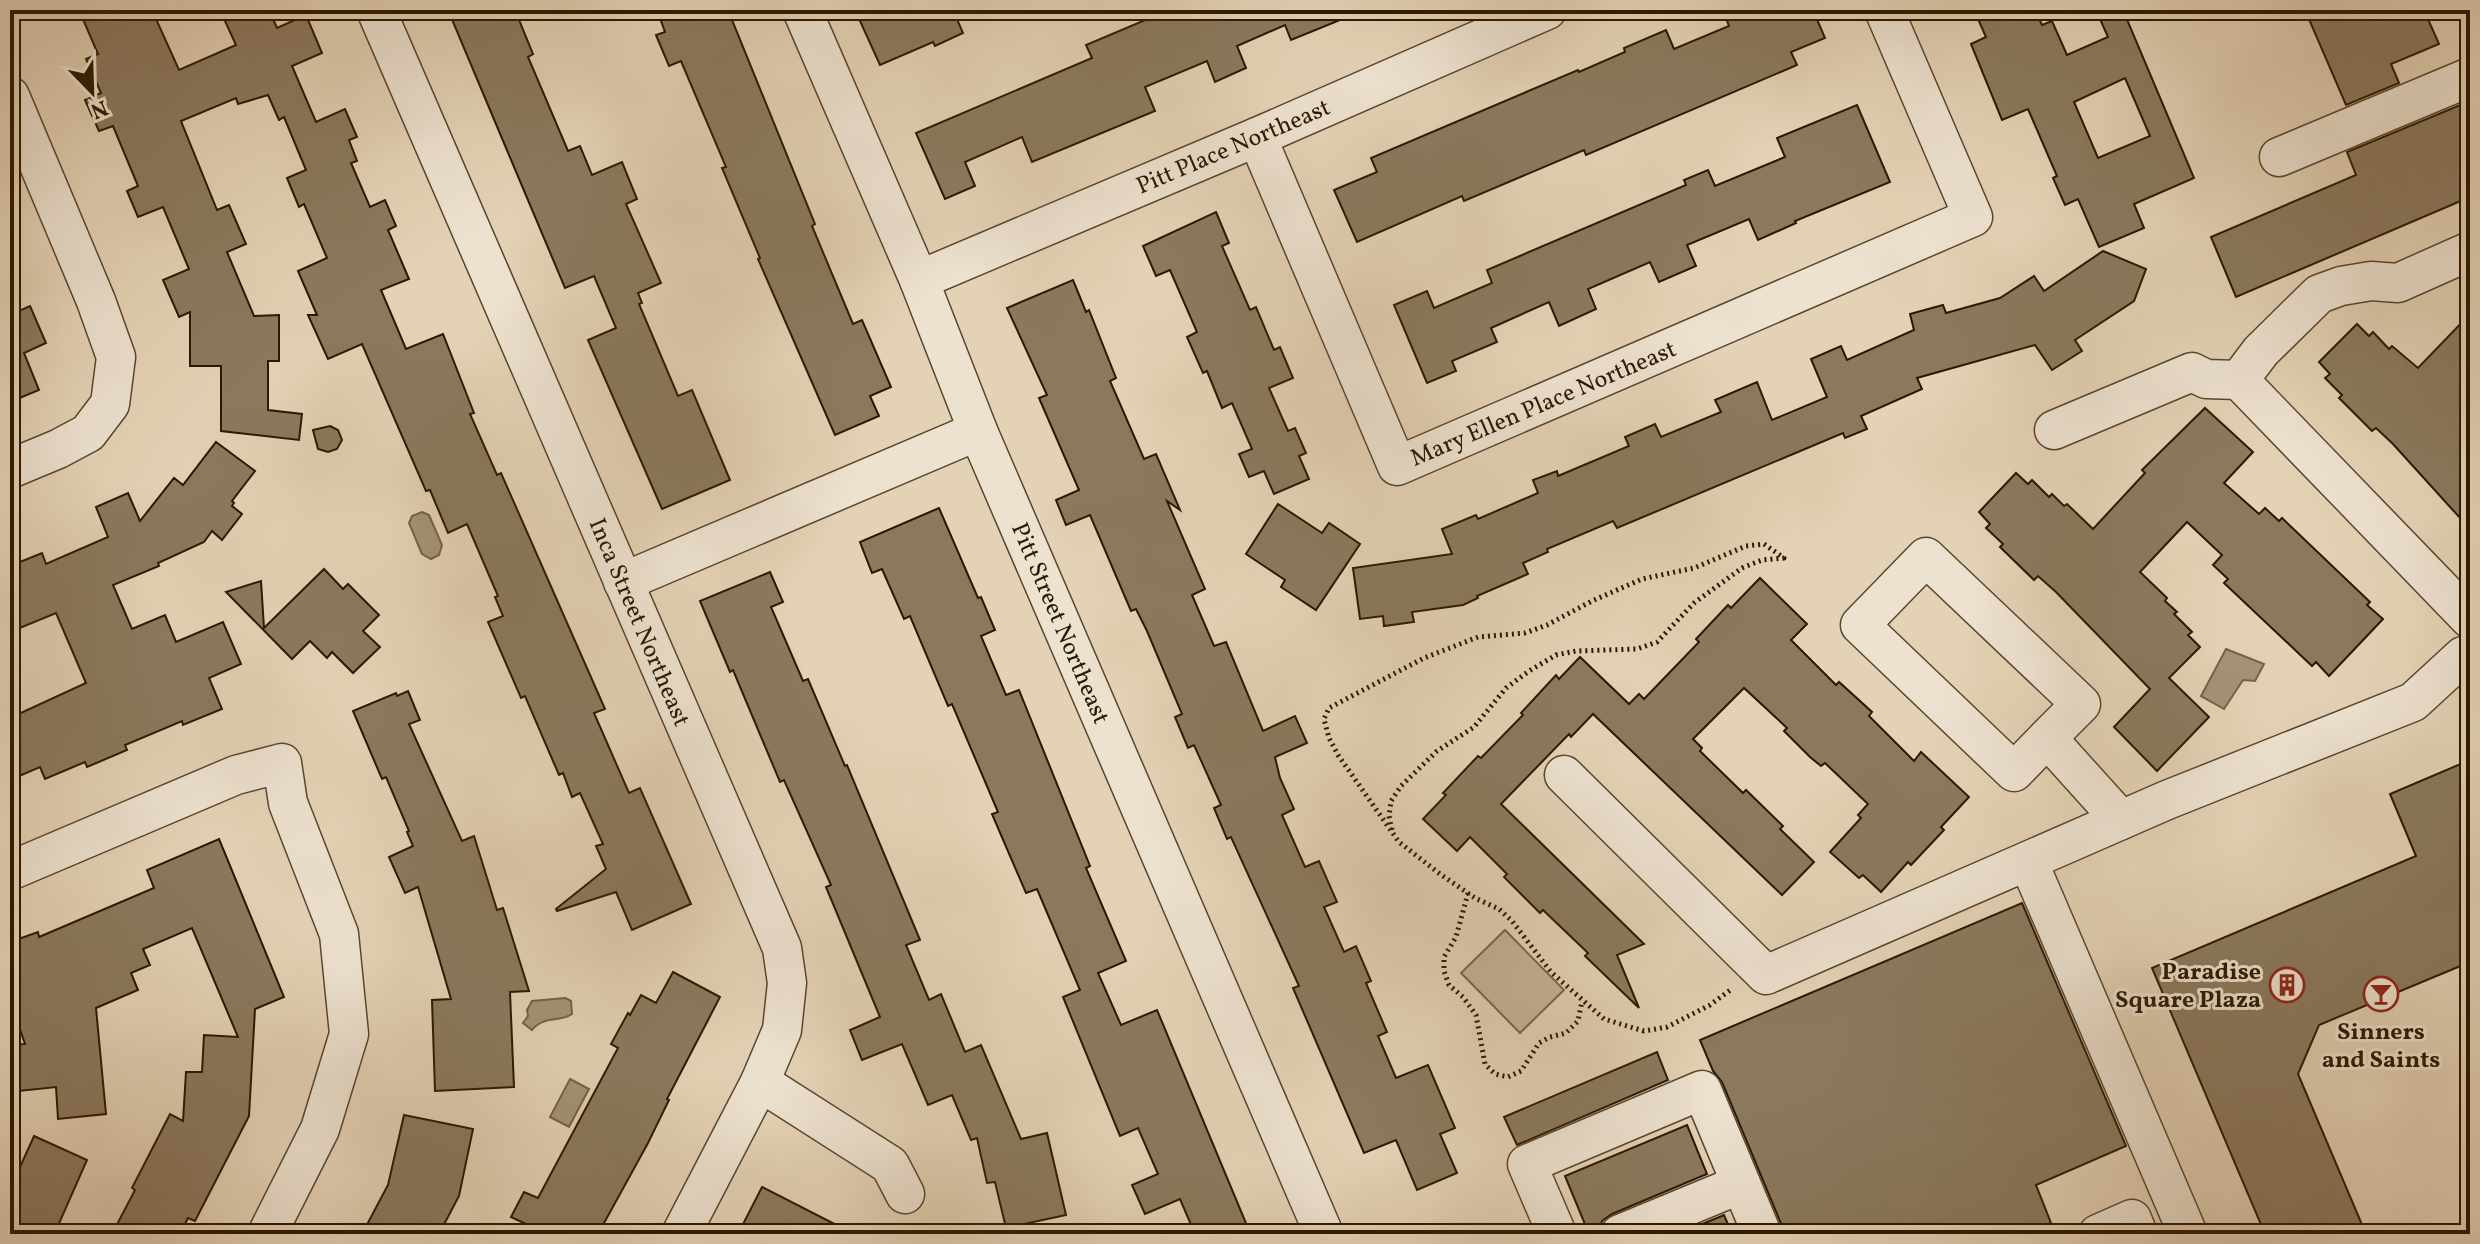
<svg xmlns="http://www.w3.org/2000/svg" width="2480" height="1244" font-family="Vollkorn,serif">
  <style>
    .green { fill: #c5b297; stroke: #78654c; stroke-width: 2 }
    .water { fill: #a59378; stroke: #746248; stroke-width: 2 }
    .building { fill: #8b795f; stroke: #2b1801; stroke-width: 2; fill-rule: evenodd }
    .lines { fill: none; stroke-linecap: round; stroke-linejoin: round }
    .minor-casing { stroke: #59462e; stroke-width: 41 }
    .path { stroke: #2b1801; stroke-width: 5; stroke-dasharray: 2 4; stroke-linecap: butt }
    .minor { stroke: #ede2d0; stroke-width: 38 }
    .labels { text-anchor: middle; stroke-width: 6; stroke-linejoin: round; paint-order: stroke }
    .street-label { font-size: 24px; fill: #2b1801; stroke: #ede2d0 }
    .poi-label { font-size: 24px; font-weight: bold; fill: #2b1801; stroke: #ede2d0; text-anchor: end }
  </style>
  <rect width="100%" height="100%" fill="#e4d2b6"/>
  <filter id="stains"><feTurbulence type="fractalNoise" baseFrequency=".0025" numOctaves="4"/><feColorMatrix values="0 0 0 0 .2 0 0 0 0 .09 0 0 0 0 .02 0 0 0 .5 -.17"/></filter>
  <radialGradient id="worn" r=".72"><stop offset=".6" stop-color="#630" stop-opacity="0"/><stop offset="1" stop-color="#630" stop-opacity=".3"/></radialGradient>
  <path class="green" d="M1505,930L1564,990L1520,1033L1461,973Z"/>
  <g class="water">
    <path d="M422,512L429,515L442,545L439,555L431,559L422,554L409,523L412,516Z"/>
    <path d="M2226,649L2264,664L2255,681L2243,680L2224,709L2201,696Z"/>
    <path d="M565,998L571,1001L572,1014C559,1023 544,1015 532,1030L523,1023L528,1016L527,1010L532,1001Z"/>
    <path d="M570,1079L589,1089L569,1127L550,1117Z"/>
  </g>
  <g class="building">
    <path d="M79,10H152L179,70L236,45L220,10H269L277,28L306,15L322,53L292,66L316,122L345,109L357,137L349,140L357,161L351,163L370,207L385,200L396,226L388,230L409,279L381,290L406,349L443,334L474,413L470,414L497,475L501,473L605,709L594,713L629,793L640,788L691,904L632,930L616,892L557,911L556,909L606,869L596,846L603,844L580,793L572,797L563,773L559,775L525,696L521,698L488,622L503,616L495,597L498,596L467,524L448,533L430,490L426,491L362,344L328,359L308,315H317L298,271L327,258L304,204L299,207L287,178L306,170L284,117L279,120L268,95L238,104L236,98L181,121L217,210L229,205L246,244L227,252L254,316L279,315V361H268V410L302,414L299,440L221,431V366H190V312L179,317L163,280L189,269L163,207L138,217L127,191L138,186L113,126L99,131L85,100L101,93L86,59L98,54Z"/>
    <path d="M448,10H515L533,54L528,57L568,151L580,146L592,175L622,162L637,199L626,204L661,283L638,293L642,303L639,304L678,396L692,390L730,480L662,509L588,340L616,328L594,276L565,288Z"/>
    <path d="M657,10H728L815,224L812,226L853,324L862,320L891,387L870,396L879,416L835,435L758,259L760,258L722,168L726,167L681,61L669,66L656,35L665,32Z"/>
    <path d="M855,10H953L963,33L935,46L933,42L880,65Z"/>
    <path d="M1187,10L1362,11L1291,40L1285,25L1237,46L1246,68L1215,82L1207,61L1145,87L1155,111L1032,162L1022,137L965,162L975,186L945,199L916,133L1092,58L1086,45L1164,12L1167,19Z"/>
    <path d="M1723,10H1813L1825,38L1791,52L1797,65L1586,155L1584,150L1464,201L1462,196L1357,242L1334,190L1377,172L1371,158L1578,70L1579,72L1625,52L1624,48L1666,30L1674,49L1729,26Z"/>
    <path d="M1974,10H2035L2042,25L2052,21L2067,55L2108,37L2096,10H2123L2194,178L2134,204L2144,228L2099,247L2078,199L2065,205L2053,178L2057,176L2028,109L2002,120L1971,44L1986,37ZM2125,78L2150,136L2098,158L2074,102Z"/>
    <path d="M2305,10H2424L2439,44L2391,64L2399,83L2346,105Z"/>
    <path d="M2470,101V197L2236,297L2211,237L2356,175L2347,152Z"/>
    <path d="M1857,105L1890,182L1795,221L1796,223L1758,240L1749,219L1687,245L1696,266L1659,282L1650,262L1588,289L1596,309L1559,326L1549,302L1491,328L1497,342L1452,361L1456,371L1427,383L1394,305L1427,291L1434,308L1492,283L1487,270L1686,185L1684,180L1708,170L1715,186L1785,157L1777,138Z"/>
    <path d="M1216,212L1229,243L1222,246L1250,310L1256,307L1274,350L1280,347L1293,378L1269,388L1288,431L1295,428L1306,453L1299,456L1309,479L1274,494L1264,471L1249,477L1239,454L1252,449L1232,403L1222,408L1207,371L1203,373L1187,337L1197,332L1170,270L1156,276L1143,246Z"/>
    <path d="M2103,251L2146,269L2134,301L2075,340L2082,351L2052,370L2035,345L1917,378L1922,389L1861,416L1867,429L1845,438L1843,433L1617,528L1613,521L1547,549L1548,552L1523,563L1528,574L1477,596L1478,598L1463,605L1412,612L1414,622L1384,626L1383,616L1360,619L1353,568L1452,554L1442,529L1476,515L1478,519L1538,493L1533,480L1557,471L1558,476L1629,446L1625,437L1655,424L1661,437L1721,412L1715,400L1757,382L1772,420L1827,397L1811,359L1841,346L1847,360L1914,330L1910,314L1943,305L1946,313L2000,298L2034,276L2044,291Z"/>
    <path d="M1073,280L1086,312L1089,310L1116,378L1110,381L1144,459L1156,454L1180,510L1167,501L1205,589L1192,595L1214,646L1226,642L1263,731L1295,716L1307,743L1275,757L1280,778L1294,809L1282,815L1305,867L1319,861L1337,902L1324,907L1344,952L1356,946L1371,981L1366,983L1387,1032L1378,1036L1396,1078L1428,1065L1455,1128L1440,1134L1457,1173L1417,1190L1396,1140L1364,1153L1293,988L1299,986L1231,837L1227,839L1214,808L1221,805L1194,745L1188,748L1175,717L1182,714L1147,631L1136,609L1131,611L1090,515L1066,525L1056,500L1079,490L1039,398L1047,395L1007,308Z"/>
    <path d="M30,306L46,343L24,353L39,390L10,402V315Z"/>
    <path d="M2470,314V529L2393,444L2376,428L2372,431L2339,398L2342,395L2325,378L2330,374L2319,362L2357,324L2369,336L2373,332L2389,349L2392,346L2418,368Z"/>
    <path d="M2205,408L2253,452L2224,483L2259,514L2265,508L2279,521L2282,518L2370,602L2367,605L2383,619L2329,676L2316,662L2312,666L2224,583L2228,579L2213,565L2222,555L2187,522L2140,572L2167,598L2165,601L2177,612L2174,614L2192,632L2188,635L2200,647L2169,678L2209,717L2157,771L2114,727L2150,689L2056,592L2038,576L2034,580L2000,547L2003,544L1986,528L1990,524L1979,512L2016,473L2028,484L2032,480L2049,497L2052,494L2064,506L2067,504L2093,529L2145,473L2142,470Z"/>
    <path d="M330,426L338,430L342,440L337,449L328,452L318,449L313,430Z"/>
    <path d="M216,442L255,471L232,501L234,503L232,506L242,514L222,540L212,531L204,542L158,563L159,566L113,585L132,629L165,615L176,642L223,622L241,664L209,678L222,709L183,725L182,721L125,745L127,750L87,767L85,762L45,779L40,767L10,780V718L86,683L56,613L10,632V566L42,553L46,564L108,537L96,507L128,493L140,521L174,478L183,485Z"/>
    <path d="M1278,504L1322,533L1329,523L1360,544L1316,610L1281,587L1285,580L1246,554Z"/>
    <path d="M939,508L978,598L981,597L995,630L981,636L1006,695L1019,690L1090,866L1086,868L1126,961L1098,973L1121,1025L1157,1010L1248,1228L1233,1234H1195L1180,1199L1145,1214L1132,1185L1158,1174L1138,1128L1120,1136L1063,997L1080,990L1037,889L1026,893L992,814L998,812L952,704L948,706L910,616L904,619L882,569L872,573L860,542Z"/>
    <path d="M324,569L343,589L348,584L379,615L363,631L380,647L353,673L332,652L327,658L310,641L292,659L226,592L261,581L264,628Z"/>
    <path d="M770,572L783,602L771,607L803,681L808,679L845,766L847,765L920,940L906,945L929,1000L941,994L965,1052L981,1045L1021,1139L1047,1133L1066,1215L1006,1228L995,1182L987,1183L977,1138L971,1140L952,1095L928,1105L902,1044L862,1060L850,1030L880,1017L826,887L831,885L784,780L780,782L733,670L730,672L700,601Z"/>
    <path d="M1760,578L1807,624L1791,640L1836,685L1839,682L1872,712L1869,716L1914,761L1921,752L1969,797L1941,827L1944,830L1911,865L1908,862L1881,892L1863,875L1859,878L1830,852L1861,818L1858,815L1868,804L1825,763L1821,766L1810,757L1784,731L1787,728L1744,688L1693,739L1702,748L1700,751L1743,793L1746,790L1783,826L1780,829L1814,862L1782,895L1593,714L1571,737L1569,734L1501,804L1644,944L1617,955L1639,1008L1585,956L1588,953L1543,910L1540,913L1504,877L1507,874L1470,837L1457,851L1423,819L1446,795L1443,793L1478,756L1481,758L1523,715L1521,713L1556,675L1559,679L1580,657L1629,704L1639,694L1644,699L1699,642L1696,639L1728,605L1731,608Z"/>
    <path d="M408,691L420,720L409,724L462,841L474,836L497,910L503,908L529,991L510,992L514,1087L435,1091L432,1000L451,999L418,887L405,893L389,857L413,846L407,832L409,831L386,777L382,779L353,711L396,693L397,696Z"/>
    <path d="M2470,760V962L2319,1025L2298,1074L2366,1234H2265L2152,968L2416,856L2390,794Z"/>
    <path d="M219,839L284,997L255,1009L249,1116L195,1221L188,1218L180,1234H112L135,1190L132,1188L170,1114L183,1121L186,1072H202L204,1035L238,1037L192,928L143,949L150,965L131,973L138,990L96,1008L106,1114L58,1119L56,1087L19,1091L15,1045L25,1044L10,1001V942L38,932L39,937L154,888L147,870Z"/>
    <path d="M2022,903L2126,1146L2036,1185L2051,1223L2025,1234H1784L1782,1226L1722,1082L1713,1071L1700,1040Z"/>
    <path d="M673,972L720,997L667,1099L669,1100L648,1143L598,1234H520L526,1224L511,1217L524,1192L538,1198L618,1048L611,1044L628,1013L630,1015L641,995L656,1003Z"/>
    <path d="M1657,1052L1668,1080L1517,1145L1504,1117Z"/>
    <path d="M404,1115L473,1129L459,1196L439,1234H362L388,1185Z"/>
    <path d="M1687,1125L1707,1174L1612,1214L1602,1221L1598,1234H1589L1565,1176Z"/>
    <path d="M34,1136L87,1160L57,1228L52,1226L48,1234H10V1189Z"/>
    <path d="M762,1187L854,1234H738Z"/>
    <path d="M1724,1215L1732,1234H1678Z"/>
  </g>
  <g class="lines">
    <g class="minor-casing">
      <g id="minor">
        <path d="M376,10L782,948L787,983L782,1030L760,1082L681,1234"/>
        <path d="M802,10L919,280L978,431L1324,1234"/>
        <path d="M10,96L96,301L116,357L110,404L88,433L58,449L10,469"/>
        <path d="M1257,137L1397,466L1973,217L1884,10"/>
        <path d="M2279,157L2470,77"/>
        <path d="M919,280L1257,137L1547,10"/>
        <path d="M2239,380L2470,619"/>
        <path d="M2054,430L2192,372L2206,379L2239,380L2261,351L2319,294L2341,286L2371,281L2398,283L2470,251"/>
        <path d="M623,582L978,431"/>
        <path d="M2047,738L2081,704L1926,557L1860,625L2014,772L2047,738L2121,820"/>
        <path d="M1564,775L1766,975L2167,800L2413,702L2463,656L2470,655"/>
        <path d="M2028,861L2188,1234"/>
        <path d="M10,871L236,775L282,763L288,803L339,934L349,1034L320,1129L267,1234"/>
        <path d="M760,1082L890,1165L905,1194"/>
        <path d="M1557,1234L1527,1164L1702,1090L1762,1234"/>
        <path d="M1620,1234L1741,1184"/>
        <path d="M2098,1234L2132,1219L2138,1234"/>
      </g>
    </g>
    <g class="path">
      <path d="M1392,830L1389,816L1391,801L1401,786L1437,751L1474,727L1506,688L1529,671L1556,655L1576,651L1637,649L1657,642L1694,603L1742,568L1762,560L1784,558L1764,544L1746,546L1694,568L1642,579L1592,601L1547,625L1525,633L1478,637L1424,658L1329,708L1324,719L1329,738L1338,755L1399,842L1440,874L1475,898L1499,909L1512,921L1551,972L1604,1019L1644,1031L1667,1027L1710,1005L1733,988"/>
      <path d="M1468,893L1456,937L1444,957V971L1449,985L1463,997L1476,1015L1485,1064L1495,1074L1508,1077L1521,1071L1539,1043L1550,1037L1566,1033L1578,1021L1582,1001"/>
    </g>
    <use href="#minor" class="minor"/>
  </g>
  <defs>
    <g id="building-ring" transform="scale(1.8)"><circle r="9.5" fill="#ede2d0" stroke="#8f2418" stroke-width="1.5"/><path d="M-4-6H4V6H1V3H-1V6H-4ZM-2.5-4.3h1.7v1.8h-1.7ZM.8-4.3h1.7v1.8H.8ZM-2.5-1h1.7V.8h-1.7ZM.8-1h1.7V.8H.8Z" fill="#8f2418"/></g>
    <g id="bar-ring" transform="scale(1.8)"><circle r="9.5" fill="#ede2d0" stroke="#8f2418" stroke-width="1.5"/><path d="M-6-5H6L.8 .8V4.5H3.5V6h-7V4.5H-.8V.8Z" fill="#8f2418"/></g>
  </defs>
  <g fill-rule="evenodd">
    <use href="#building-ring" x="2287" y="985"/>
    <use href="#bar-ring" x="2381" y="994"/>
  </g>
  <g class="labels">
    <g class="street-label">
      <text transform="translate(1233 146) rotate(-23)" y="8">Pitt Place Northeast</text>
      <text transform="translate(1543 403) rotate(-23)" y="8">Mary Ellen Place Northeast</text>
      <text transform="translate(640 622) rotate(67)" y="8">Inca Street Northeast</text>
      <text transform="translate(1061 623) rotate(67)" y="8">Pitt Street Northeast</text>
    </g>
    <g class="poi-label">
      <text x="2261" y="979">Paradise<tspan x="2261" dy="28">Square Plaza</tspan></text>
      <text x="2381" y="1039" text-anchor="middle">Sinners<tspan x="2381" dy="28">and Saints</tspan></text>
    </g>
  </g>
  <rect width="2480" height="1244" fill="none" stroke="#e4d2b6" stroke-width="40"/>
  <rect x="12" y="12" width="2456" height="1220" fill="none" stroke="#2b1801" stroke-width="4"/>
  <rect x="20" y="20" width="2440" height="1204" fill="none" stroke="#2b1801" stroke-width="2"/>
  <g transform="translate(92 92) rotate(157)" stroke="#ede2d0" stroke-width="6" paint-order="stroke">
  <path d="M0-6L14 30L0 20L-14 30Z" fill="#2b1801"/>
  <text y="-12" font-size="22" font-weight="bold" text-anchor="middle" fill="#2b1801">N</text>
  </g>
  <rect width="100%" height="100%" filter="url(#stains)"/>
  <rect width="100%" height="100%" fill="url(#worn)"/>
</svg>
